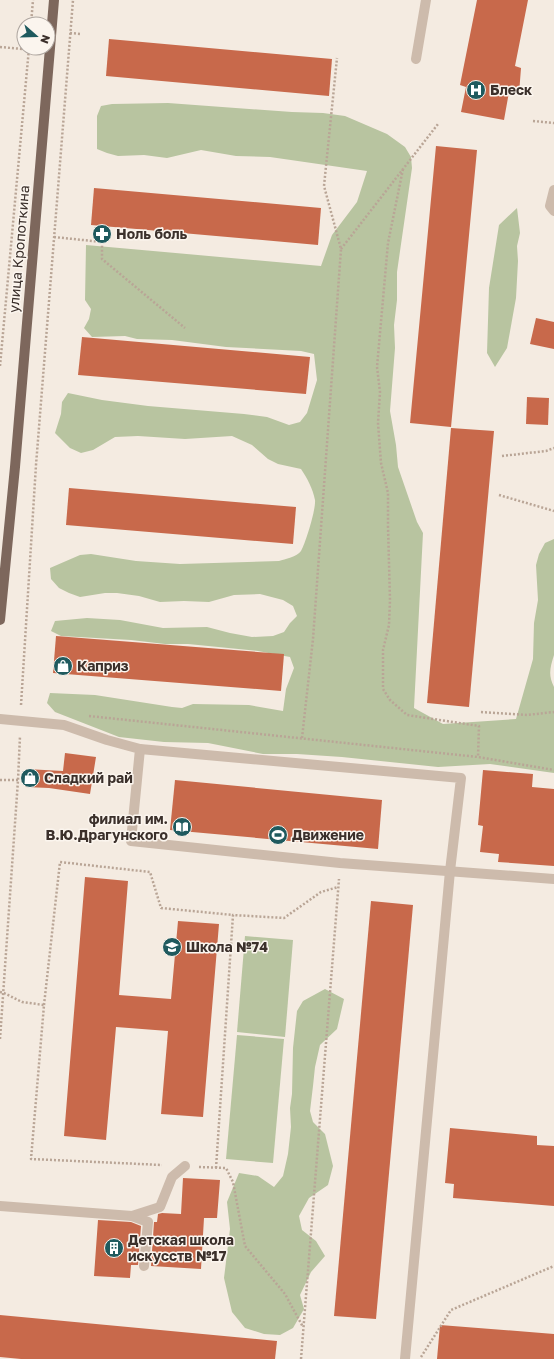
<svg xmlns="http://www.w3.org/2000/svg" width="554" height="1359" font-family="'Golos Text',sans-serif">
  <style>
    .green { fill: #b8c4a0 }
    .building { fill: #c8694b }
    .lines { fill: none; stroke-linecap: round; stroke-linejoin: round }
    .path { stroke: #b9a596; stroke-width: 2.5; stroke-dasharray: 2 2; stroke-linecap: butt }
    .minor { stroke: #cdbbac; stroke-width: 10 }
    .major { stroke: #7d675c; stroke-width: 10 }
    .labels { text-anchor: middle; stroke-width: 3; stroke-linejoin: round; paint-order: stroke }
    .poi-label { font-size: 14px; font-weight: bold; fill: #3b302b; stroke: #fbf5ee; text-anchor: start }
    .street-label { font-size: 14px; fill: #3b302b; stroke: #fbf5ee }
  </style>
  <rect width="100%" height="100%" fill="#f4ebe1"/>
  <g class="green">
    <path d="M168,103L292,112L323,113L345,116L387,134L405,147L411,157L412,168L397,272V300L394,325L395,348L390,411L396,445L398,467L417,522L423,533L414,708L443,724L516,719L533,659L534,623L538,600L536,565L539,554L545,543L554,539V655C550,668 548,675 554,687V773L490,764L438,767L342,757L297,754H263L208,743L164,742L119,737L55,712L47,703L50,693L95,695L172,707L182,708L193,704L249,705L283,711L286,689L294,668L290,657L258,651L188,644H165L131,640L61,636L51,631L55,621L87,618L120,620L163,628L207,627L230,633L252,637L273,636L284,632L290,623L297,616L293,606L283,600L260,594L234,595L209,602L184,601L160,602L139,596L117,593H105L80,597L69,593L59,588L51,579L50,568L80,555L91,554L136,561L180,564L279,561C285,559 297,557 301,551C306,542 316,509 315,500C313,489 307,478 301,469L278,464L268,459L252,445L232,436L185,439L138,436L115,437L93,450L81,453L70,448L55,433L61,414L62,402L68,393L102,400L148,406L244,414L267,417L289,425L300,422L307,413L317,380L314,354L301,351L226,347L172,340L137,339L125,336L92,337L84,328L89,319L91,309L85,300L86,245L321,266L332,235L357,202L367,171L270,157L236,156L201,150L167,158L144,155L118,156L107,153L97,149V116L101,106L112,104Z"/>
    <path d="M517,208L520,233L517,246L518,261L516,298L507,348L495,367L487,353L489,288L499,225Z"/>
    <path d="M245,936L293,940L285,1037L237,1032Z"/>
    <path d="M325,989L344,999L337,1029L320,1045L315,1067L313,1086L310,1111L313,1122L325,1134L333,1166L328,1185L309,1198L299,1216L302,1230L316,1241L325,1256L311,1272L300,1295L304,1309L293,1328L280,1335L264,1334L245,1328L232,1312L224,1278L230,1229L227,1202L239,1173L258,1176L274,1187L283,1176L288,1154L291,1127L290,1108L292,1094L293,1048L297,1011L303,1001Z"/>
    <path d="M237,1035L284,1039L273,1163L226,1159Z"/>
  </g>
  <g class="building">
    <path d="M477,0H528L515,66L521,68L519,94L509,92L504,120L461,112L466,87L460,85Z"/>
    <path d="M109,39L332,59L329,96L106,76Z"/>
    <path d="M436,146L477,150L451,427L410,423Z"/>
    <path d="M94,188L321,208L318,245L91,225Z"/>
    <path d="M536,318L554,322V349L530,344Z"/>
    <path d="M82,337L310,357L306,394L78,375Z"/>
    <path d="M527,397L549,398L548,425L526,424Z"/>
    <path d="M451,428L494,431L469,707L427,703Z"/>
    <path d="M69,488L296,507L293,544L66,525Z"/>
    <path d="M56,636L284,654L281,691L53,673Z"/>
    <path d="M65,753L96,757L90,794L49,788L25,787L26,769L63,771Z"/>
    <path d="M483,770L533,774L532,787L554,789V866L498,862L499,854L480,852L483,826L478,825Z"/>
    <path d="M175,780L382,800L378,849L170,830Z"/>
    <path d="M85,877L128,881L119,995L171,999L178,921L219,924L203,1117L161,1114L168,1031L116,1027L106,1140L64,1136Z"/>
    <path d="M371,901L413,905L376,1319L334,1316Z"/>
    <path d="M450,1128L537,1136V1145L554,1146V1206L453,1198L454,1184L445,1183Z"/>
    <path d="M183,1178L220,1180L217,1218H204L201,1269L151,1266L154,1222H157L158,1214L162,1213L181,1214Z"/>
    <path d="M98,1220L131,1222L141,1226L138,1265H131L130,1278L94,1276Z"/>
    <path d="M0,1315L277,1341L275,1359H21L0,1357Z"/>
    <path d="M440,1325L554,1334V1359H437Z"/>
  </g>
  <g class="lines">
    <g class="path">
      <path d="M31,24L33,0"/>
      <path d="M70,33L81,34"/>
      <path d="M0,47L34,50"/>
      <path d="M533,121L554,123"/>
      <path d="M403,169L388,243L377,367L380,392L378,423L381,463L388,493V526L390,600L389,625L383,650V689L390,700L407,715L479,726L478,757"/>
      <path d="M54,237L102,242V259L185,328"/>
      <path d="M341,249L438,124"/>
      <path d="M0,366L29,48"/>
      <path d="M502,456L546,451L554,448"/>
      <path d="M499,495L554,511"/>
      <path d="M21,705L36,465L73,0"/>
      <path d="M481,712L527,715L554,712"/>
      <path d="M89,716L478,757L554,770"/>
      <path d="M302,738L313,639L341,249L324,186L337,58"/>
      <path d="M0,780H18"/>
      <path d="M0,992L4,993L22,1002L44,1005L31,1159L162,1165"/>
      <path d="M44,1005L60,862L150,872L161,908L233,915"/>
      <path d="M0,1039L18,780L20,736"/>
      <path d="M199,1167L226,1168L233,1182L245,1246L285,1294L303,1327"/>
      <path d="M216,1168L233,915L284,918L321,892L338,887"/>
      <path d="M421,1357L451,1310L554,1266"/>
      <path d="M301,1359L339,879"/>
    </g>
    <g class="minor">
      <path d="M416,59L426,0"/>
      <path d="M554,190L550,206L554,211"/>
      <path d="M0,719L64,725L107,740L140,749L131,841L340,863L554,879"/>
      <path d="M140,749L461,778L450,871L405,1359"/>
      <path d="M0,1206L132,1216L148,1222L144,1266"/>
      <path d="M132,1216L160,1207L172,1177L185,1166"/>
    </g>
    <path class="major" d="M0,620L15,467L54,0"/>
  </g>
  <defs>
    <g id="hospital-disc" transform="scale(1)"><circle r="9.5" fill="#1f5a5e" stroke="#fbf5ee"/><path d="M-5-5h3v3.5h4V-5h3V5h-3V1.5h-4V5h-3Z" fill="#fff"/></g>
    <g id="pharmacy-disc" transform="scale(1)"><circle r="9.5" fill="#1f5a5e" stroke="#fbf5ee"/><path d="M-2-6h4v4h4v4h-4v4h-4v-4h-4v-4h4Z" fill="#fff"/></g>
    <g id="shop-disc" transform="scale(1)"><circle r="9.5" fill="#1f5a5e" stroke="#fbf5ee"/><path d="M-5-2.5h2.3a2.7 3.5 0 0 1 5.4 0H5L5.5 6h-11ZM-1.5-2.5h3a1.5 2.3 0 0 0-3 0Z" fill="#fff"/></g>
    <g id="library-disc" transform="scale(1)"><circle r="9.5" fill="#1f5a5e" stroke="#fbf5ee"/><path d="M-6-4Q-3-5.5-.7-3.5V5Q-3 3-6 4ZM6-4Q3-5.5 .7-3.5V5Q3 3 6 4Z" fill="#fff"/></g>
    <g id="stadium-disc" transform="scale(1)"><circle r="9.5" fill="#1f5a5e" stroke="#fbf5ee"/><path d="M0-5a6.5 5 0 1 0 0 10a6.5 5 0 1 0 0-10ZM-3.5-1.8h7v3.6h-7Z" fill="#fff"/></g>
    <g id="school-disc" transform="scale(1)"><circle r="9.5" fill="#1f5a5e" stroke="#fbf5ee"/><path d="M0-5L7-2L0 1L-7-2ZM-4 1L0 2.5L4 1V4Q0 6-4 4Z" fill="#fff"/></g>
    <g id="building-disc" transform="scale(1)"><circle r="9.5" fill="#1f5a5e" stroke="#fbf5ee"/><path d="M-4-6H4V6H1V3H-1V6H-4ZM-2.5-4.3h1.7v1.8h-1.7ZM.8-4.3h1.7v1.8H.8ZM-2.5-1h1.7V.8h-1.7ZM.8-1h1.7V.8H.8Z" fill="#fff"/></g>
  </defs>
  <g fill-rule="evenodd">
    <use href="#hospital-disc" x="476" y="90"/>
    <use href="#pharmacy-disc" x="102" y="234"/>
    <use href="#shop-disc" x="63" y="666"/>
    <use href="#shop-disc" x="30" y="778"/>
    <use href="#library-disc" x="182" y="827"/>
    <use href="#stadium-disc" x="278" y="835"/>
    <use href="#school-disc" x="172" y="947"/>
    <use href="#building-disc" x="114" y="1248"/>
  </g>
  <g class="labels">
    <g class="poi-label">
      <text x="490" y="95">Блеск</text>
      <text x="116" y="239">Ноль боль</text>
      <text x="77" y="671">Каприз</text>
      <text x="44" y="783">Сладкий рай</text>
      <text x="168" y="824" text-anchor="end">филиал им.<tspan x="168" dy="16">В.Ю.Драгунского</tspan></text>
      <text x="292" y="840">Движение</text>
      <text x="186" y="952">Школа №74</text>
      <text x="128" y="1245">Детская школа<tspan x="128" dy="16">искусств №17</tspan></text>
    </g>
    <g class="street-label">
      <text transform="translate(19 249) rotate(-85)" y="5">улица Кропоткина</text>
    </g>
  </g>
  <g transform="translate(36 36) rotate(110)"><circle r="19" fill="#fbf5ee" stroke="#aea6a0"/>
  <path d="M0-3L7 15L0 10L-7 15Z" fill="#1f5a5e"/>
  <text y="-6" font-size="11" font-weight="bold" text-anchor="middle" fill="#3b302b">N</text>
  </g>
</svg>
